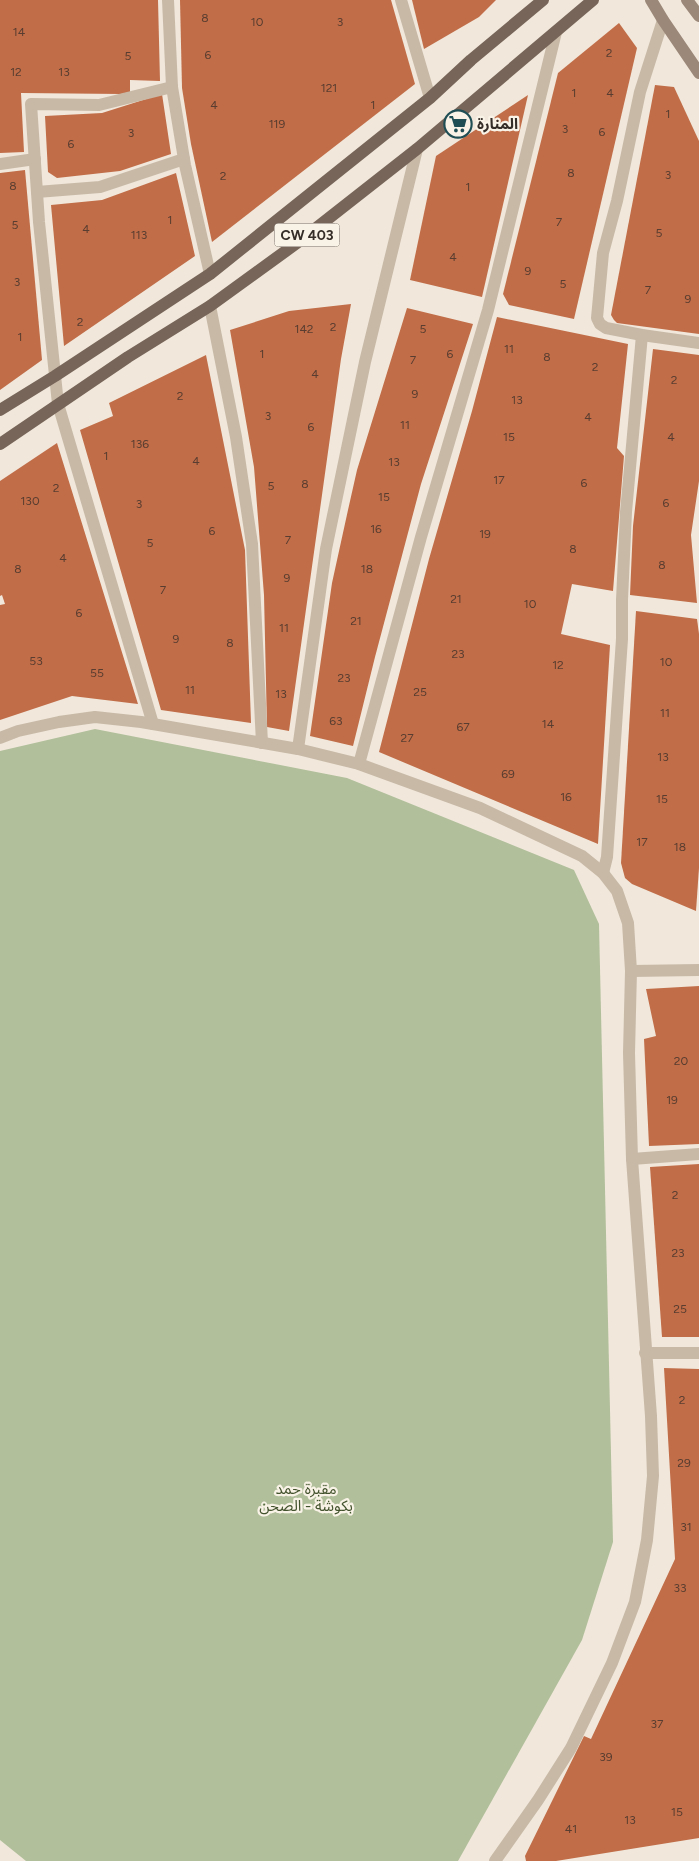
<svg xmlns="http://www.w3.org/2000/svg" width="699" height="1861" font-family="Figtree,'Noto Sans Arabic',sans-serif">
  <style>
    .green { fill: #b1bf9b }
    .building { fill: #c16d48 }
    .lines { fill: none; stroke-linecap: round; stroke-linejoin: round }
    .street { stroke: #c8b9a7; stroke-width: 12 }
    .secondary { stroke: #9c8879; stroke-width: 12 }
    .primary { stroke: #776559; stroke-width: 12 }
    .labels { text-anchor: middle; stroke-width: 4.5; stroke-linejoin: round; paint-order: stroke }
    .number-label { font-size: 12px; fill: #583d30 }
    .shield { fill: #f9f2e7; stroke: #706861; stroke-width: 1 }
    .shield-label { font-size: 14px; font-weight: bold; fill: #352d28 }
    .poi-label { font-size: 15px; font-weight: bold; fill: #352d28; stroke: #f9f2e7; text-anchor: start }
    .park-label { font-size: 15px; fill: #42522c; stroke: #f9f2e7 }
  </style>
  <rect width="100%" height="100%" fill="#f1e8db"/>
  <path class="green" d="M95,729L347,778L574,870L599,924L613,1542L582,1640L458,1861H26L0,1840V751Z"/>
  <g class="building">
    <path d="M0,0H158L160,81L130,80V93L121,94L21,93L24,152L0,153Z"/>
    <path d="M180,0H391L415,84L212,242L191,144L182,88Z"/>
    <path d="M412,0H496L479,17L424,49Z"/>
    <path d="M619,23L637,48L574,319L509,305L503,294L558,73Z"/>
    <path d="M655,85L674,87L699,141V334L617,323L614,320L611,315Z"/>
    <path d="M162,94L171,154L120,171L57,178L48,172L45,116L102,113Z"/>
    <path d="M528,95L482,297L410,280L436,156Z"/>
    <path d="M25,170L42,360L0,390V173Z"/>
    <path d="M176,173L195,256L64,346L51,205L102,200Z"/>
    <path d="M351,304L341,359L289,731L267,727L264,595L254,467L230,330L289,311Z"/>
    <path d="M407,308L473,324L421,484L375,657L353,746L310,736L332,583L348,510L357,470Z"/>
    <path d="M497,317L628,344L617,448L624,456L613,591L572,584L561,634L610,645L598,844L379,752L429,559L472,411Z"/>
    <path d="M653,349L699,355V481L691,535L697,603L630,595L633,526Z"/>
    <path d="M206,355L245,550L251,723L161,710L80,430L113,416L109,403Z"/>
    <path d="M57,443L138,704L72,696L0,720V605L5,604L2,595L0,596V481Z"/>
    <path d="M636,611L697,619L699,634V868L696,911L632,884L625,878L621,863Z"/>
    <path d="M699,986V1144L649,1146L644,1039L656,1036L646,989Z"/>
    <path d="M699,1164V1337H662L650,1167Z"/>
    <path d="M664,1368L699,1369V1838L556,1861H526L525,1856L584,1736L591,1739L675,1559Z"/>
  </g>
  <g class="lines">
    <g class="street">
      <path d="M168,0L172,87L185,165L210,274"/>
      <path d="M401,0L430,98"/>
      <path d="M663,20L640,92L617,201L603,253L597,318L600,324L606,328L642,335L699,343"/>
      <path d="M0,164L35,159"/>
      <path d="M37,192L100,187L184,159"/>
      <path d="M210,306L236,437L252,544L262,743"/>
      <path d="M153,724L58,404L39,222L31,104L99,105L172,87"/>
      <path d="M0,738L18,731L59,722L95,717L141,722L298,749L359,764L480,808L582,856L603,873L617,891L628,923L631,971L629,1053L632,1159L651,1416L653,1476L647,1540L635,1602L612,1663L571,1748L538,1800L495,1861"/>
      <path d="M298,749L326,549L365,362L417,149"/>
      <path d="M359,764L421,537L488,310L556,32"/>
      <path d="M603,873L607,857L622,639V600L626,512L642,335"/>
      <path d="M631,971L699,970"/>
      <path d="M632,1159L699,1154"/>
      <path d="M645,1353H699"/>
    </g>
    <g class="secondary">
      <path d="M651,0L663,20L699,73"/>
      <path d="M687,0L699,16"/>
    </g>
    <g class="primary">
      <path d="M0,410L55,376L210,274L430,98L471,60L543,0"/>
      <path d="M0,444L128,357L210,306L301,240L417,149L593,0"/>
    </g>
  </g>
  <defs>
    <g id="supermarket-ring" transform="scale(1.4375)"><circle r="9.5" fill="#f9f2e7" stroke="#1f4e55" stroke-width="1.5"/><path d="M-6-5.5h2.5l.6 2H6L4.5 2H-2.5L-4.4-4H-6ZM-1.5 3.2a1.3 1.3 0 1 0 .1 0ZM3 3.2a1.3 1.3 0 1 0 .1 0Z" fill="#1f4e55"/></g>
  </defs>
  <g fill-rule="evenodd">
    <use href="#supermarket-ring" x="458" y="124"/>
  </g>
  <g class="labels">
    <g class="number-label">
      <text x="205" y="22">8</text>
      <text x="257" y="26">10</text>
      <text x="340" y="26">3</text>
      <text x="19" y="36">14</text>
      <text x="609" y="57">2</text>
      <text x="208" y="59">6</text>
      <text x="128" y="60">5</text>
      <text x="16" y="76">12</text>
      <text x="64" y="76">13</text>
      <text x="329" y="92">121</text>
      <text x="574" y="97">1</text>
      <text x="610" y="97">4</text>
      <text x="214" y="109">4</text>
      <text x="373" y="109">1</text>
      <text x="668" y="118">1</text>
      <text x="277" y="128">119</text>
      <text x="565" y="133">3</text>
      <text x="602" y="136">6</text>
      <text x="131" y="137">3</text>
      <text x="71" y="148">6</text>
      <text x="571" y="177">8</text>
      <text x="668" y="179">3</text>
      <text x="223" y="180">2</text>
      <text x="13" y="190">8</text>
      <text x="468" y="191">1</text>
      <text x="170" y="224">1</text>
      <text x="559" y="226">7</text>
      <text x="15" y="229">5</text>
      <text x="86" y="233">4</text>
      <text x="659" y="237">5</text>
      <text x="139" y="239">113</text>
      <text x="453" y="261">4</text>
      <text x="528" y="275">9</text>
      <text x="17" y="286">3</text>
      <text x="563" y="288">5</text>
      <text x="648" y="294">7</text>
      <text x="688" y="303">9</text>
      <text x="80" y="326">2</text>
      <text x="333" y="331">2</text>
      <text x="304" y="333">142</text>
      <text x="423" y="333">5</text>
      <text x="20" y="341">1</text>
      <text x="509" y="353">11</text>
      <text x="262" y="358">1</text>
      <text x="450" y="358">6</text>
      <text x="547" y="361">8</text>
      <text x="413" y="364">7</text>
      <text x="595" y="371">2</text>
      <text x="315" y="378">4</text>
      <text x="674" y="384">2</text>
      <text x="415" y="398">9</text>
      <text x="180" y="400">2</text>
      <text x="517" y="404">13</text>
      <text x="268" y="420">3</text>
      <text x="588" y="421">4</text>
      <text x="405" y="429">11</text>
      <text x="311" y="431">6</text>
      <text x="509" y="441">15</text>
      <text x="671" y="441">4</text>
      <text x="140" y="448">136</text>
      <text x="106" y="460">1</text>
      <text x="196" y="465">4</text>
      <text x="394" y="466">13</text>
      <text x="499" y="484">17</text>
      <text x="584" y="487">6</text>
      <text x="305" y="488">8</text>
      <text x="271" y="490">5</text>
      <text x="56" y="492">2</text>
      <text x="384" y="501">15</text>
      <text x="30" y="505">130</text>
      <text x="666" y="507">6</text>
      <text x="139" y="508">3</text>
      <text x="376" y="533">16</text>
      <text x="212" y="535">6</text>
      <text x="485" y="538">19</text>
      <text x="288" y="544">7</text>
      <text x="150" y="547">5</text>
      <text x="573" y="553">8</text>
      <text x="63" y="562">4</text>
      <text x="662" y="569">8</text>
      <text x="18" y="573">8</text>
      <text x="367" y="573">18</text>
      <text x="287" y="582">9</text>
      <text x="163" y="594">7</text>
      <text x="456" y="603">21</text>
      <text x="530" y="608">10</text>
      <text x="79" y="617">6</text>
      <text x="356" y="625">21</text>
      <text x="284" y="632">11</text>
      <text x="176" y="643">9</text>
      <text x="230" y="647">8</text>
      <text x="458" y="658">23</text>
      <text x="36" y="665">53</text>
      <text x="666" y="666">10</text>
      <text x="558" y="669">12</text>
      <text x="97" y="677">55</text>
      <text x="344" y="682">23</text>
      <text x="190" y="694">11</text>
      <text x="420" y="696">25</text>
      <text x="281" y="698">13</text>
      <text x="665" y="717">11</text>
      <text x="336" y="725">63</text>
      <text x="548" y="728">14</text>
      <text x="463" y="731">67</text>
      <text x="407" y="742">27</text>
      <text x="663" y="761">13</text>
      <text x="508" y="778">69</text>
      <text x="566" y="801">16</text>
      <text x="662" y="803">15</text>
      <text x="642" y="846">17</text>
      <text x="680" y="851">18</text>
      <text x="681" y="1065">20</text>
      <text x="672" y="1104">19</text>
      <text x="675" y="1199">2</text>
      <text x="678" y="1257">23</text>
      <text x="680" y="1313">25</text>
      <text x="682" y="1404">2</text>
      <text x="684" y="1467">29</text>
      <text x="686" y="1531">31</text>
      <text x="680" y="1592">33</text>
      <text x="657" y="1728">37</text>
      <text x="606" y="1761">39</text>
      <text x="677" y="1816">15</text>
      <text x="630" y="1824">13</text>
      <text x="571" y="1833">41</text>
    </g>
    <rect class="shield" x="274.5" y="223.5" width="65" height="23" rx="4"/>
    <g class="shield-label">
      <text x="307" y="240">CW 403</text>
    </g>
    <g class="poi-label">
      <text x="477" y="129">المنارة</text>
    </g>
    <g class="park-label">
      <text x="306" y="1494">مقبرة حمد<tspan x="306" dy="17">بكوشة - الصحن</tspan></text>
    </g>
  </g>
</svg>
